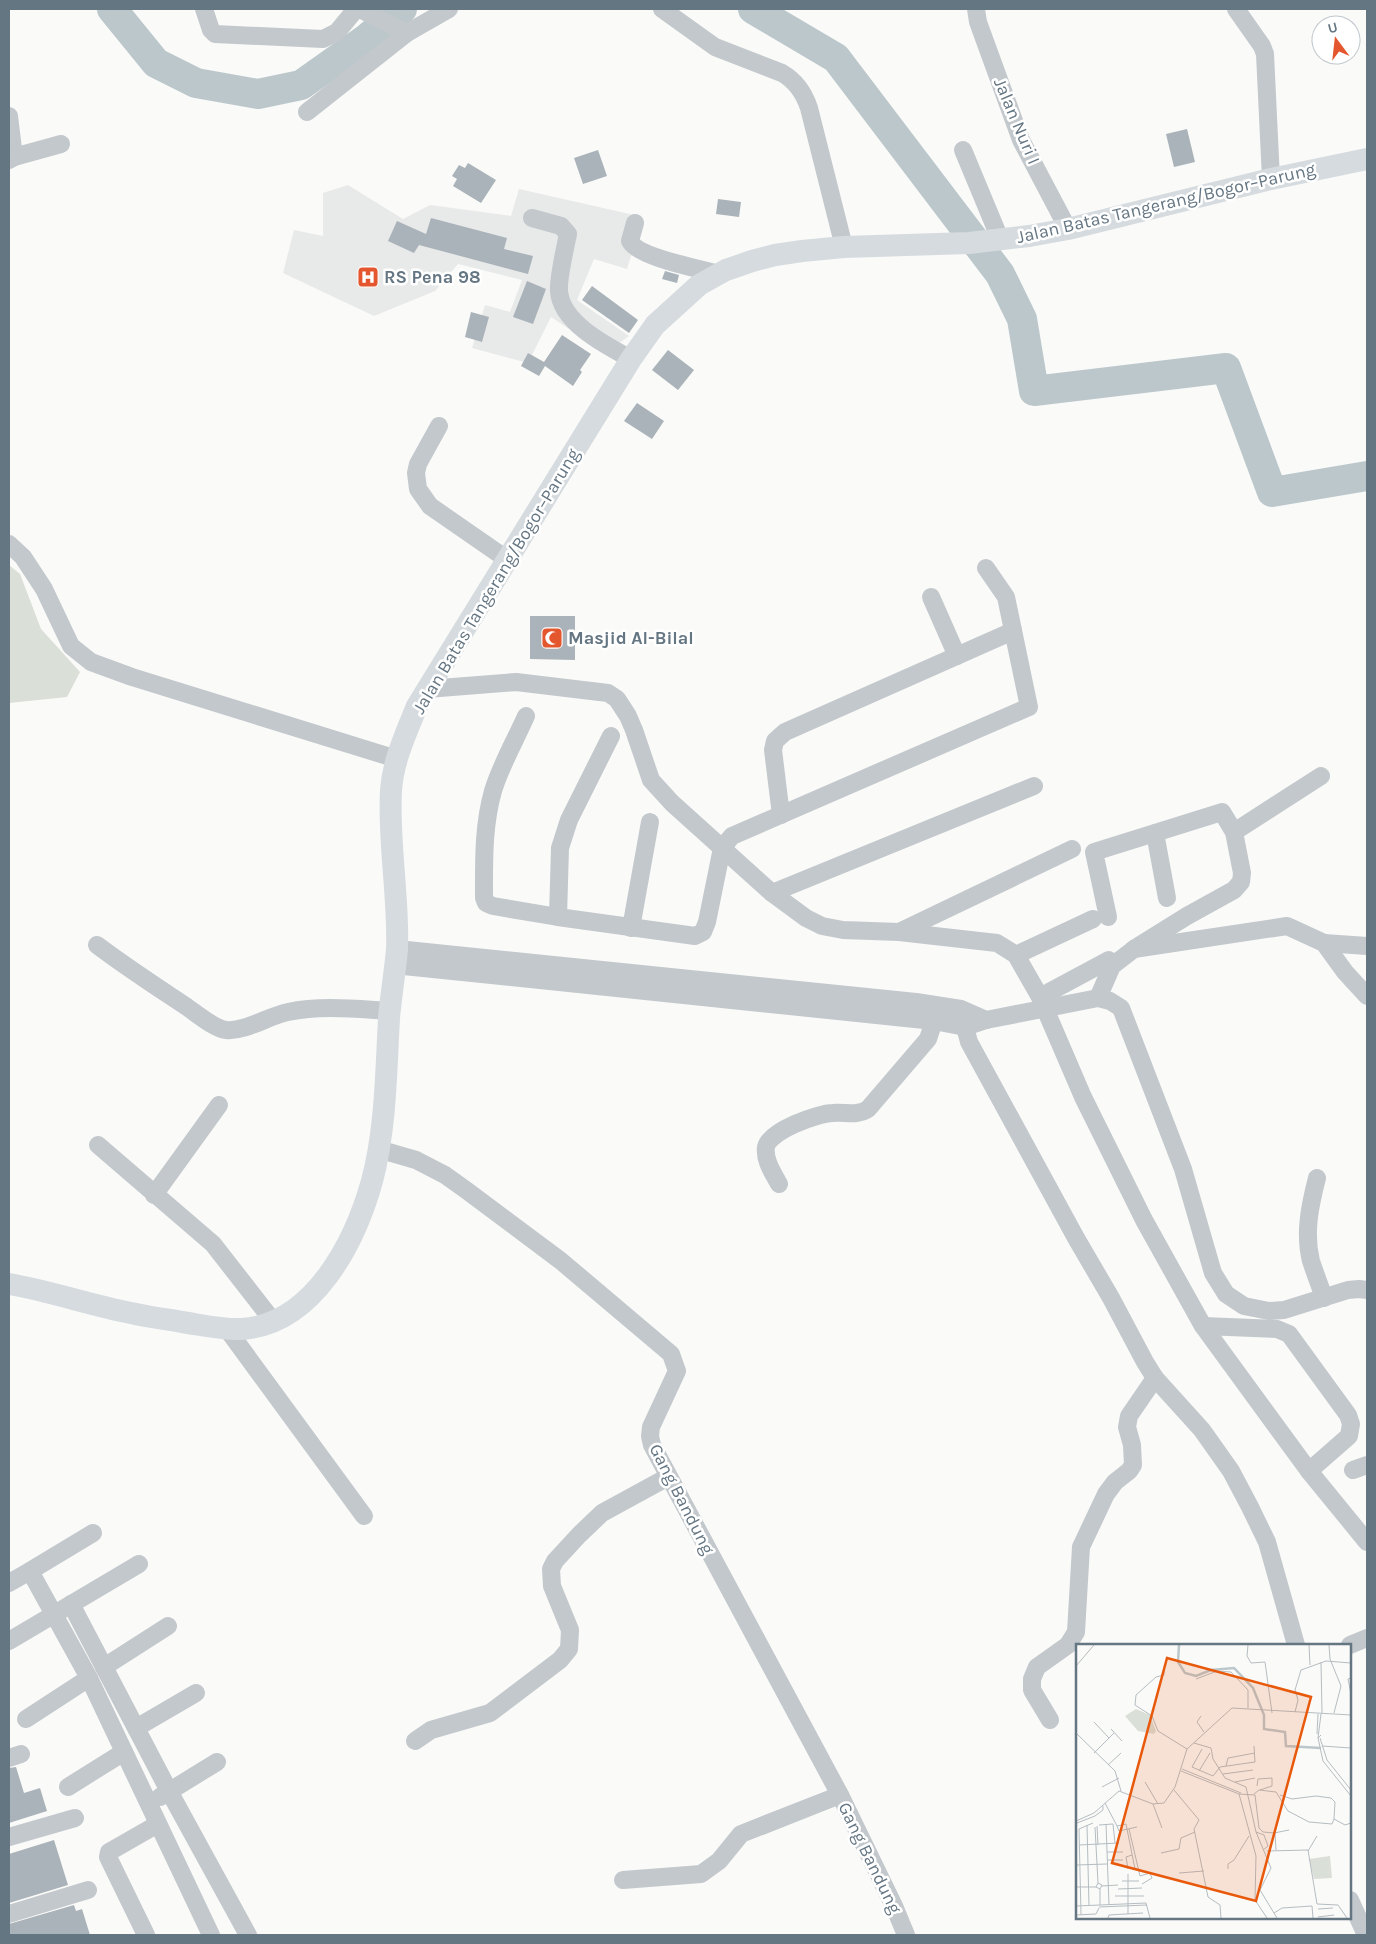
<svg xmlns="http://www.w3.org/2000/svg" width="1376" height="1944" font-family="Karla,sans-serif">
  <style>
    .built { fill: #e8e9e9 }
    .green { fill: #dadfd7 }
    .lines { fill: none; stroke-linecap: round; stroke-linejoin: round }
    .river { stroke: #bbc7cb; stroke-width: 30 }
    .building { fill: #aab3b9 }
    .minor { stroke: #c3c8cc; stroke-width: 18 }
    .major { stroke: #d6dbdf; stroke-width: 22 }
    .labels { text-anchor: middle; stroke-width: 5; stroke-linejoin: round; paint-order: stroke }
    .street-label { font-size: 18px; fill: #657683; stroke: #fff }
    .poi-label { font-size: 18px; font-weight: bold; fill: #657683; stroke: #fff; text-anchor: start }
    .inset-river { fill: none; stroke: #bbc7cb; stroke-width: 2.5 }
    .inset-road { fill: none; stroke: #b5bdc2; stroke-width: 1 }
    .view { fill: #e8590c; fill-opacity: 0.15; stroke: #e8590c; stroke-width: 2.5 }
    .inset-edge { fill: none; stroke: #657683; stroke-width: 2.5 }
  </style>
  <rect width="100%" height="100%" fill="#fafaf8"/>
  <path class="built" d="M348,185L403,219L430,205L511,216L519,189L643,217L627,269L594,259L577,300L629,336L605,353L551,317L528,363L472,348L485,305L510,312L522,280L458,264L435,291L374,316L283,273L294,230L323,236V193Z"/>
  <path class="green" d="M9,565L20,574L41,629L80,672L67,697L9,703Z"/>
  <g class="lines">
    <g class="river">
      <path d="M112,9L156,63L196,83L258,94L301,85L366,39L402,9"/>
      <path d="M753,9L836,58L1000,274L1022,319L1034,391L1226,368L1272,492L1367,476"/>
    </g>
  </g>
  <g class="building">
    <path d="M1187,129L1195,162L1174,167L1166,134Z"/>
    <path d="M598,150L607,176L583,184L574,158Z"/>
    <path d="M468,163L496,180L481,203L453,186L457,179L452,176L459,165L465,168Z"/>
    <path d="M718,199L741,202L739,217L716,214Z"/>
    <path d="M431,218L507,238L504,249L533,256L528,274L419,245L414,253L388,241L397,221L426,234Z"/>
    <path d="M665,271L679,275L677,283L662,279Z"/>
    <path d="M527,281L546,289L533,324L513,317Z"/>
    <path d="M592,286L638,320L629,333L582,300Z"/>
    <path d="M471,312L489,317L482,342L465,337Z"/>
    <path d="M562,335L591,354L580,370L582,372L573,386L545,366L539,376L521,366L528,353L544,362Z"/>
    <path d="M668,350L694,370L678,390L652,370Z"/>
    <path d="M637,403L664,421L652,439L624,421Z"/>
    <path d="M530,616H575V660L530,659Z"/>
    <path d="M16,1767L24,1793L40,1788L47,1811L9,1823V1768Z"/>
    <path d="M54,1840L68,1885L9,1903V1854Z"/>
    <path d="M74,1905L76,1911L82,1909L90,1935H9V1924Z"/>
  </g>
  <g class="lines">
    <g class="minor">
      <path d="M204,9L211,30L215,34L323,39L337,32L356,9"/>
      <path d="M360,9L407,33"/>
      <path d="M662,9L715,47L782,73C796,81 804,93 809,108L844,247"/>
      <path d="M976,9L978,22L1021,140L1068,229"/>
      <path d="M1236,9L1262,46L1265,54L1271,179"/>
      <path d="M307,112L407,33L449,9"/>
      <path d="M9,116L14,157L9,160"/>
      <path d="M963,150L1000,239"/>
      <path d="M14,157L61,144"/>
      <path d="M532,218L561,226L568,234C565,249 558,278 559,291C561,323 607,346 631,359"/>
      <path d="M635,223L630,241C637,257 701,269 719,274"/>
      <path d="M439,426L418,464L416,473L418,489L430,506L508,560"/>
      <path d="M9,544L23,557L44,589L71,646L91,662L132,677L397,759"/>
      <path d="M931,597L957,656"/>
      <path d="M427,689L516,682L608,693L617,699L628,716L634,730L651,780L672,803L772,893L806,918L822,926L843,930L899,932L997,943L1016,955L1040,997L1083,1097L1144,1220L1203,1326L1309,1471L1367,1542"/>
      <path d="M526,716C516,739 500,767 493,791C483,826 484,862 484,898L486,903L493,906L558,917L695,936L703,932L707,922L722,848L732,836L1029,707L1006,597L986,568"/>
      <path d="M781,815L773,750L775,741L785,732L1013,631"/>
      <path d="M1234,832L1321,776"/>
      <path d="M1155,833L1167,898"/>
      <path d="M772,893L1034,786"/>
      <path d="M558,917L560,848L569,820L611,736"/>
      <path d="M1108,917L1094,852L1222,812L1234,832L1242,873L1241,882L1234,890L1187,916L1134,949"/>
      <path d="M631,928L650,822"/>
      <path d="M899,932L1072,849"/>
      <path d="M1324,943L1367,946"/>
      <path d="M97,945C126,967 157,987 187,1007C197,1014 215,1029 226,1030C245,1032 268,1016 288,1012C321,1005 356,1009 390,1011"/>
      <path d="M397,949L916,1002L961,1009L986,1020"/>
      <path d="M1016,955L1093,919"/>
      <path d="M394,965L934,1021L965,1027L986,1020L1098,998L1110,1001L1121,1008L1183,1169L1213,1273L1226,1294L1244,1306L1269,1311L1284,1310L1348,1290L1359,1289L1367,1290"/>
      <path d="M1040,997L1109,960"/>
      <path d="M1098,998L1112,966L1134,949L1287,926L1324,943L1345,972L1367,996"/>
      <path d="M965,1027L969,1042L1076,1238L1111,1298L1145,1362L1155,1378L1202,1430L1231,1471L1250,1507L1267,1542L1296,1645"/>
      <path d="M98,1145L213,1244L273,1321"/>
      <path d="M378,1149L416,1160L445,1175L466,1190L561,1261L671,1354L677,1371L651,1427L650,1436L652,1445L840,1795L894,1906L906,1935"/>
      <path d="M1317,1178C1310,1205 1304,1233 1311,1261C1315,1273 1320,1286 1324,1298"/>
      <path d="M779,1184C773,1173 764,1160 766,1147C769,1131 818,1113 833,1113C846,1112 857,1116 868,1109L928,1039L934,1021"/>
      <path d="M154,1195L219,1105"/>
      <path d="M1203,1326L1277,1329L1289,1334L1348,1415L1351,1424L1349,1436L1309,1471"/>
      <path d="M227,1329L364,1516"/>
      <path d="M1353,1470L1367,1465"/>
      <path d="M30,1571L93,1533"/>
      <path d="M9,1583L30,1571L89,1678L211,1935"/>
      <path d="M71,1604L169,1791L248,1935"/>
      <path d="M9,1641L139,1564"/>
      <path d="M1350,1645L1367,1638"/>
      <path d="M104,1667L168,1626"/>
      <path d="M26,1719L89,1678"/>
      <path d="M1050,1720L1032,1690V1679L1037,1667L1068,1645L1076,1632L1081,1547L1106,1494L1115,1482L1129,1471L1133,1465L1132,1445L1127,1427L1129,1416L1155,1378"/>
      <path d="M136,1728L196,1693"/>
      <path d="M415,1741L431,1730L490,1713L560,1660L569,1649L570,1630L552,1586L551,1569L555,1561L579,1535L602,1513L668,1477"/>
      <path d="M9,1758L21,1754"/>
      <path d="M68,1787L124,1752"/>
      <path d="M160,1797L217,1762"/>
      <path d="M9,1837L75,1818"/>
      <path d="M623,1880L701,1874L719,1861L741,1834L840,1795"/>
      <path d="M1350,1900L1366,1935"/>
      <path d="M9,1914L88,1890"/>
      <path d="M146,1935L108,1857L109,1852L158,1824"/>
    </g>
    <path class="major" d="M9,1284C50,1291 90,1305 131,1313C148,1317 165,1319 182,1322C202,1325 222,1330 242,1329C314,1324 355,1242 372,1181C386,1128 386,1072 389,1018C391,995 395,972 397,949C399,897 388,842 391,790C393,761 406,733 417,706L631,359L655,325L699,285L726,270L752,261L775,255L802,251L844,247L969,243L1029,236L1068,229L1271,179L1367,159"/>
  </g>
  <defs>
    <g id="hospital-square" transform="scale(1.125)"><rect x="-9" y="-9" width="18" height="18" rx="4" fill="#e4572e" stroke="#fff"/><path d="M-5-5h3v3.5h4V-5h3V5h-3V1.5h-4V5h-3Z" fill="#fff"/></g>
    <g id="mosque-square" transform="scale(1.125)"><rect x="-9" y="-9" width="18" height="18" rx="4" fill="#e4572e" stroke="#fff"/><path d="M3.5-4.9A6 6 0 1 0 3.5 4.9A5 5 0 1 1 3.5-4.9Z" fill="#fff"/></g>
  </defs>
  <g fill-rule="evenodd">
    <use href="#hospital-square" x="368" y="277"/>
    <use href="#mosque-square" x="552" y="638"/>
  </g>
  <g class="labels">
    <g class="street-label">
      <text transform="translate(1017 121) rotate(67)" y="6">Jalan Nuri I</text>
      <text transform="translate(1166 203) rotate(-13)" y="6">Jalan Batas Tangerang/Bogor–Parung</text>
      <text transform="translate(496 581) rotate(-59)" y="6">Jalan Batas Tangerang/Bogor–Parung</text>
      <text transform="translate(682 1499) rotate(63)" y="6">Gang Bandung</text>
      <text transform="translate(870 1858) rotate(64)" y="6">Gang Bandung</text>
    </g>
    <g class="poi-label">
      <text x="384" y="283">RS Pena 98</text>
      <text x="568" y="644">Masjid Al-Bilal</text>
    </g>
  </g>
  <g transform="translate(1076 1644)">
    <rect width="275" height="275" fill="#fafaf8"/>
    <path d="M60,65L74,71L80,87L78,90L62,87L49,72ZM254,212L256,234L238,235L233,215Z" fill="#dadfd7"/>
    <path class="inset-river" d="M103,1L102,18L109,29L120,32L135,26L158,24L177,44L188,71V85L209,88L210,102L245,104"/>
    <path class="inset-road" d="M172,1L171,12L175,19L189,18L196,69M233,1L234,21M253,1L254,15L265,42L258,69M245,18L246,69M0,22L18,1M88,25V31L80,33L60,51L59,61L76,72L82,87L111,105M275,34L272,35L275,50M120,35L141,27L155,28L172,46V64M219,68L222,56L219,46L225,26L250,17L275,19M125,72L121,78L128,88M18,78L33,94M35,85L46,97M0,89L39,127L45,147M241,90L242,70M245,91L242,94L245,70M242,94L247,117L275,152M244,94L251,116L275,146M118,99L135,104L137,115L149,134L170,143L180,188L195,224L184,246L201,274M246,102L275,104M126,105L116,123L137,132L144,123L179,118L178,102M18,109L38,89M32,121L45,109M150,122L152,114L179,109M106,125L165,149M105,127L163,150L179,151L183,184L187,188L199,189L200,206M123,127L134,109M147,130L177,126M69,138L82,160M159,138L179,134M181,142L182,135L196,134V142L184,146M26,143L43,134M98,146L123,176L118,185L132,253L144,261L145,274M163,150L180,212L179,256L191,274M178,150L183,146L200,148L212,167L233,178L256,180L258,175L269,181L275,179M204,151L216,155L240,152L255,154L259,158L258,175M29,159L41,182L50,180L59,225M77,160L86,184M0,177L18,169L43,147L77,160L88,159L99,143L111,105L156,64L275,71M1,179L19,172L27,166V162M30,180L33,261M11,181L13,262M23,181L37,180L39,199M21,182L22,201M41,182L43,187L61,183M19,183L22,239L20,243L24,245L26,241L22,239M53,185L64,232L74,229L76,234L66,240M180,188L188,191L192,202L187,206M198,189L213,186M3,201L43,199M191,207L232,206L241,260L262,261L271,274M232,207L241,192M31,208H47M85,209L103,205L105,194L119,188M31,216H47M0,221L31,220M52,225L50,213L56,211M152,225V220L158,216L173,192M103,229L128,227M52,230V270M46,237H63M26,242L42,241M0,243H20M24,245V261L70,259L74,274M42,245L66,244M39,252H68M0,262L24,261M23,263L71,261M242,265L257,264M198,269L206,264L236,262L237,274M0,271L20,270L23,264M5,271L3,185L17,179M242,273L258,271M32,274L33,271L67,269"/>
    <path class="view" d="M91,14L235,53L180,257L36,219Z"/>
    <rect width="275" height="275" class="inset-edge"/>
  </g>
  <rect width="1376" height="1944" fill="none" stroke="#657683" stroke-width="20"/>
  <g transform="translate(1336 40) rotate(345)"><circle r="24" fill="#ffffff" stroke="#c1c8cd"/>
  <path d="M0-4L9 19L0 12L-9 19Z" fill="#e4572e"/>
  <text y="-8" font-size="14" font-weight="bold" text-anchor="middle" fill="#657683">U</text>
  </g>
</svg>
